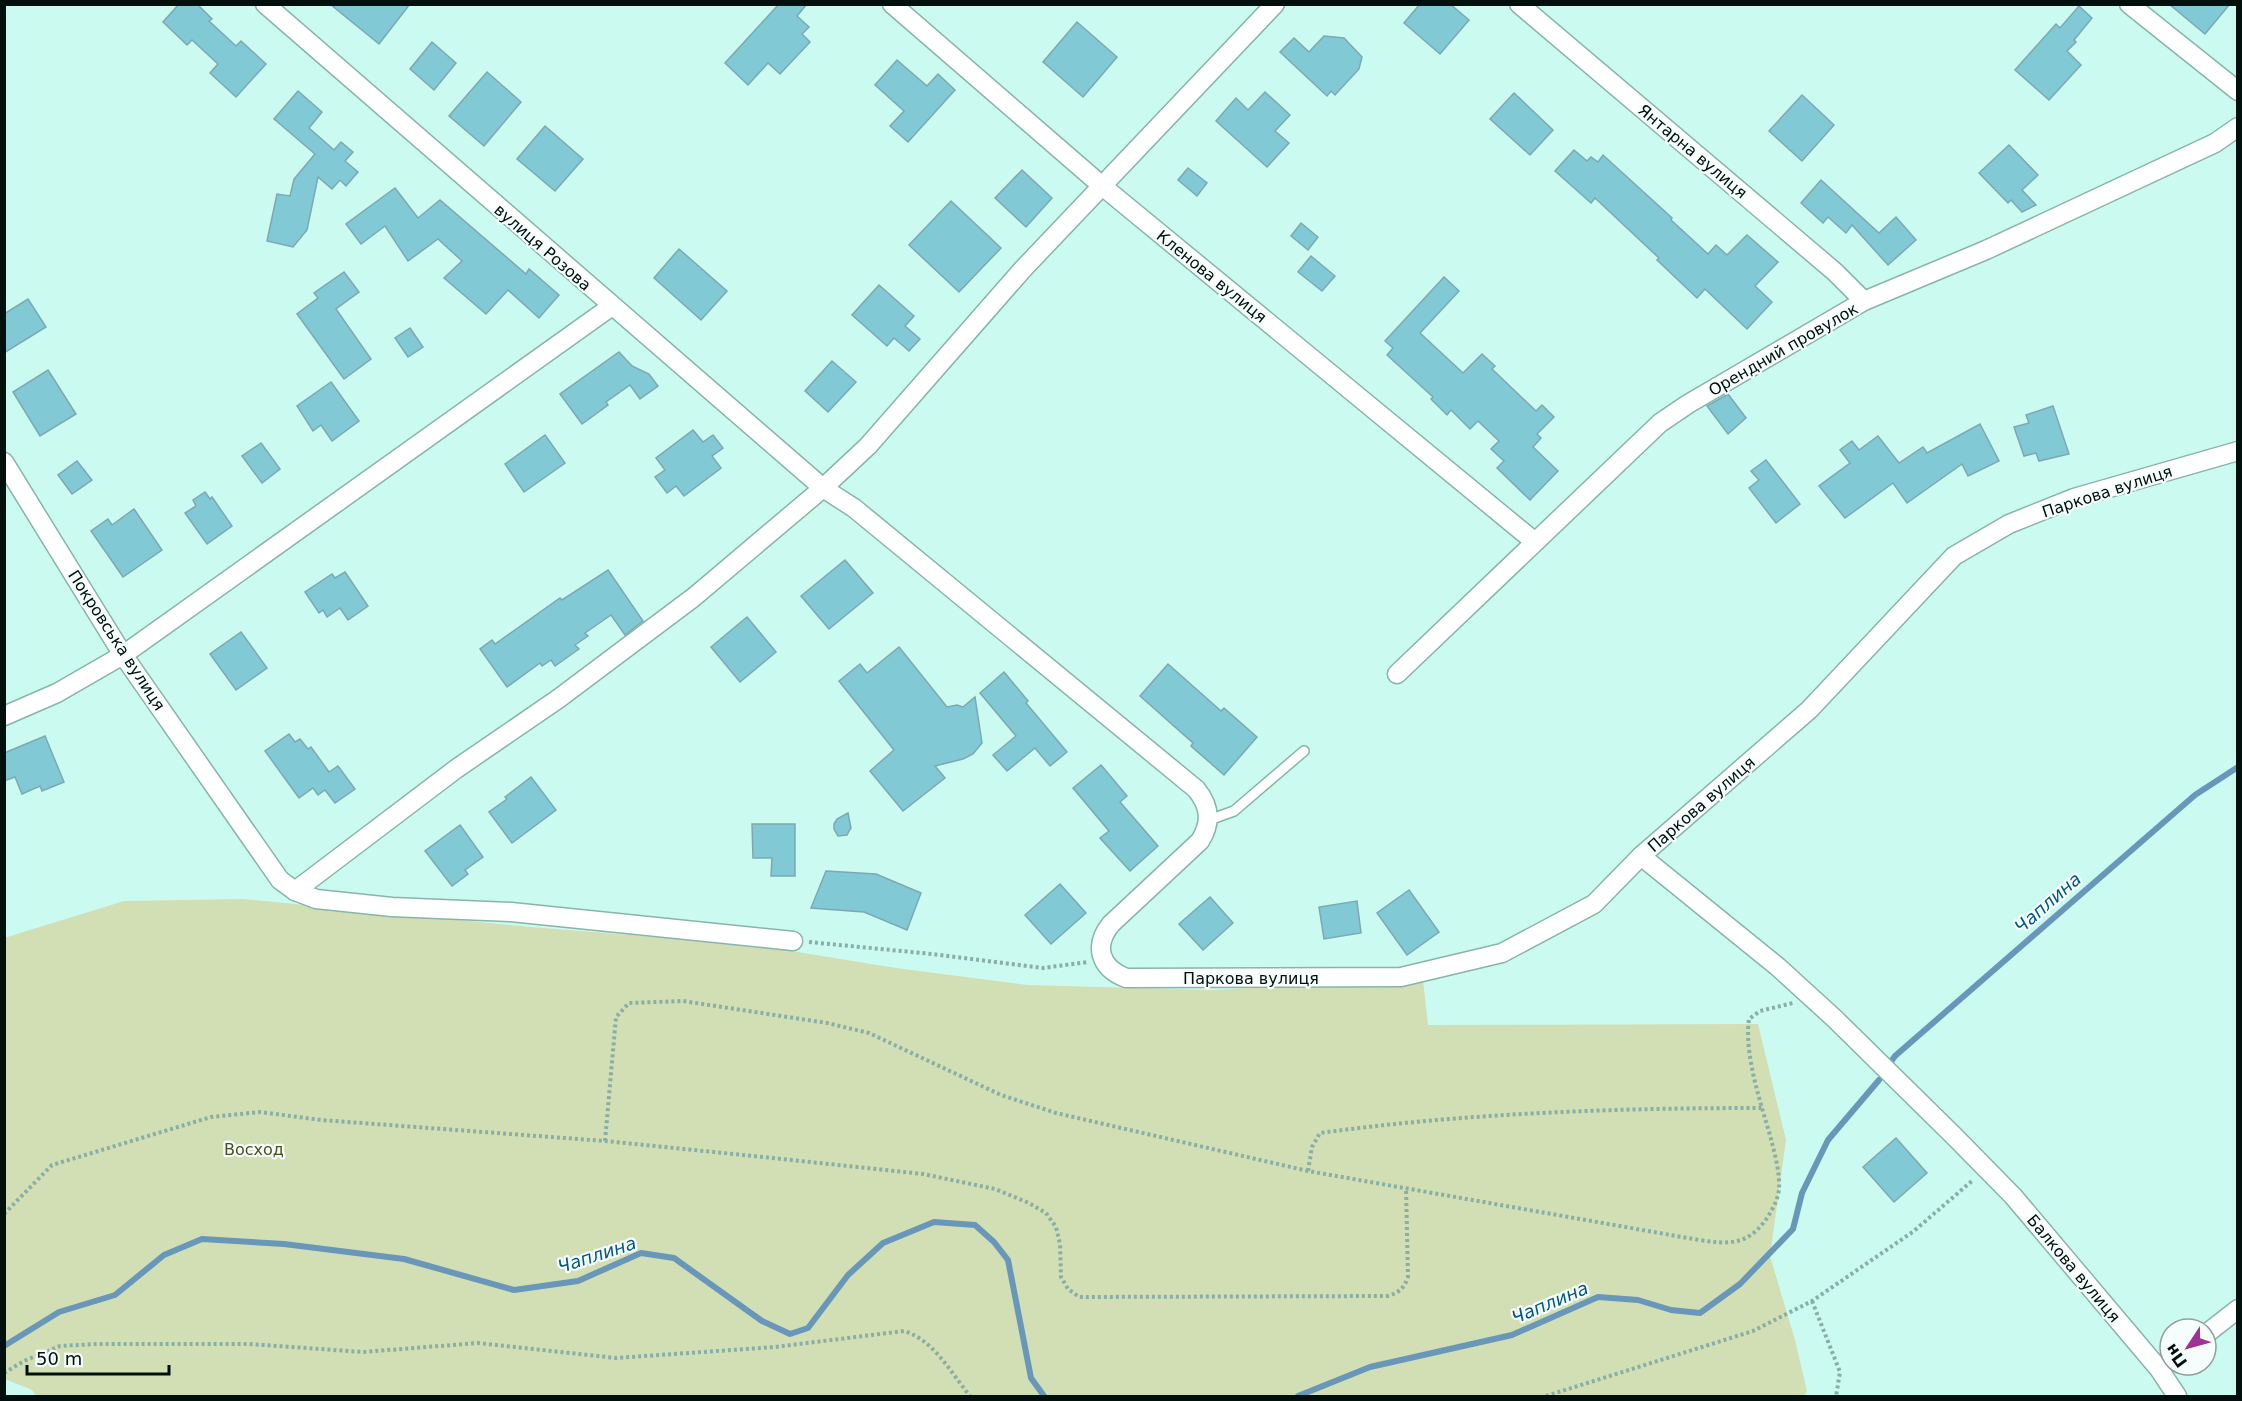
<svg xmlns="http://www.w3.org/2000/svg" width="2242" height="1401" font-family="'DejaVu Sans',sans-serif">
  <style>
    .green { fill: #d2dfb4 }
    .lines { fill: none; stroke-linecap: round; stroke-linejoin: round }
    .stream { stroke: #6897ba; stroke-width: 6 }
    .building { fill: #82c9d6; stroke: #7ca9b1; stroke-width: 1.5 }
    .service-casing { stroke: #88b4ab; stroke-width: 12 }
    .minor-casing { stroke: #88b4ab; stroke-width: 21 }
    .path { stroke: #89aea6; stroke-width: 4; stroke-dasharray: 3 3; stroke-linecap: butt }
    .service { stroke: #fff; stroke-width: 9 }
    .minor { stroke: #fff; stroke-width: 18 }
    .labels { text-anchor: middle; stroke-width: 4.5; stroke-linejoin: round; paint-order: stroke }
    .street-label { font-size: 16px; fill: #01100d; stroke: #f5fefc }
    .park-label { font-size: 16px; fill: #455219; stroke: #f5fefc }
    .water-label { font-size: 18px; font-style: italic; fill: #005886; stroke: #f5fefc }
  </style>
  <rect width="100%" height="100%" fill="#cbfaf0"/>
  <path class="green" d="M243,899L531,927L755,945L896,968L1027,985L1210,990L1423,980L1428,1025L1758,1024L1786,1140L1770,1256L1795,1340L1807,1391L1804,1396H36L32,1390L5,1379L4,938L124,901Z"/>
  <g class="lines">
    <g class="stream">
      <path d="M1888,1066L1895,1056L2195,795L2238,767"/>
      <path d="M4,1346L59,1312L115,1295L164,1255L202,1239L284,1244L404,1259L514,1290L578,1281L641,1253L674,1258L762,1321L790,1334L808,1328L848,1275L883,1243L934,1222L975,1225L994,1242L1008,1260L1031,1378L1044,1396"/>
      <path d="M1298,1396L1370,1367L1512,1335L1598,1297L1638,1300L1671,1310L1700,1313L1740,1284L1793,1229L1802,1193L1828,1140L1879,1080"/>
    </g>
  </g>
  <g class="building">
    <path d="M179,4H197L212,19L209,21L236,46L241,41L266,64L236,97L210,73L218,64L192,40L187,45L163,22Z"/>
    <path d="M330,4H410L379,44Z"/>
    <path d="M779,4H807L797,16L809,27L802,34L810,42L780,74L768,63L748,85L725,63Z"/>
    <path d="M1420,4H1450L1469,20L1440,54L1404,23Z"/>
    <path d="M2169,4H2230L2205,34Z"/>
    <path d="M2079,6L2092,18L2074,40L2076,42L2067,51L2081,65L2049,100L2015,70L2056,24L2060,28Z"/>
    <path d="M1077,22L1117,57L1083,97L1043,62Z"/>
    <path d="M1324,36L1344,38L1362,57L1359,69L1335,95L1331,91L1327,96L1280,52L1294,38L1309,52Z"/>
    <path d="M432,42L456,63L434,90L410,69Z"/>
    <path d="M897,60L927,86L938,74L955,90L908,142L890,126L904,111L875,85Z"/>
    <path d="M487,72L521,102L484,146L449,116Z"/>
    <path d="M298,91L322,112L309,128L334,150L341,142L353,152L345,161L358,172L346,186L340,180L332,189L318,177L307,230L293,247L267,241L277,194L290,196L294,179L315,154L274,119Z"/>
    <path d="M1265,92L1290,115L1275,131L1289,143L1267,167L1216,121L1236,98L1248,110Z"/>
    <path d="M1514,93L1553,130L1530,155L1490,119Z"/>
    <path d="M1802,95L1834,125L1802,161L1769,131Z"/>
    <path d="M545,126L583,159L555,191L517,159Z"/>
    <path d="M2009,145L2038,175L2022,190L2036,205L2022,212L2011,200L2008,203L1979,173Z"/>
    <path d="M1574,150L1587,161L1591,157L1598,162L1603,155L1672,218L1671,220L1708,254L1716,245L1727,255L1747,235L1778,262L1755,286L1772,302L1747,329L1705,289L1697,298L1657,260L1659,258L1595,198L1591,203L1555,171Z"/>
    <path d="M1188,168L1207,183L1197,196L1178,180Z"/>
    <path d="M1022,170L1052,198L1026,227L995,198Z"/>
    <path d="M1821,180L1879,233L1896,217L1916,240L1888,265L1852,225L1846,233L1828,217L1823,223L1801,203Z"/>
    <path d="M395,188L418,218L440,200L526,274L529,269L559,295L539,318L508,290L486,314L444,278L462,261L438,239L408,261L385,226L361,244L346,224Z"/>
    <path d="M951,201L1001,248L959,292L909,245Z"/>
    <path d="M1301,223L1318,237L1308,250L1291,236Z"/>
    <path d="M679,249L727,291L701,320L654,278Z"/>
    <path d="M1311,256L1335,276L1322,291L1298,272Z"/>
    <path d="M344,272L359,292L336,309L371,359L344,379L297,314L318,298L314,293Z"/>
    <path d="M1444,277L1459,291L1420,333L1463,373L1482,354L1495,366L1492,369L1536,411L1542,405L1554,417L1537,434L1541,438L1533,447L1558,471L1530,500L1497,468L1504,461L1491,449L1499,441L1478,421L1470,429L1451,410L1447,415L1431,399L1433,397L1387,355L1393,348L1385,341Z"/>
    <path d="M879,285L914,316L905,326L920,339L909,351L894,338L887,346L852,315Z"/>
    <path d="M28,299L46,327L4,353V314Z"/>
    <path d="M410,328L423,347L408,357L395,338Z"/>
    <path d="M619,352L632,366L649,374L658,386L640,399L630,385L606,402L608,405L582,424L560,394Z"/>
    <path d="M832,361L856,382L828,412L805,391Z"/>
    <path d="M48,370L76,414L40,436L13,392Z"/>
    <path d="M331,382L359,421L332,441L321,425L313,431L297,406Z"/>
    <path d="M1728,394L1746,418L1728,434L1707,406Z"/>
    <path d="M2053,406L2069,454L2039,461L2036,453L2024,456L2014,427L2029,423L2026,415Z"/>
    <path d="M1980,424L1999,461L1968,476L1962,464L1907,503L1893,483L1845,518L1819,486L1850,463L1840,450L1852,441L1859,450L1878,436L1899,463L1923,447L1927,453Z"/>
    <path d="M693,430L703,442L713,435L723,448L712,456L721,468L684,496L676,486L667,493L655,477L665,470L656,458Z"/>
    <path d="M545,435L565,463L524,492L505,464Z"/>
    <path d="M261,443L280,469L262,483L242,456Z"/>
    <path d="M1766,460L1800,504L1776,523L1749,488L1759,480L1751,471Z"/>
    <path d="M77,461L92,480L72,494L58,475Z"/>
    <path d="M205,492L210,499L212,497L232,526L207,544L185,513L196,506L193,500Z"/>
    <path d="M134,509L162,550L123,577L91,531L108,519L112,525Z"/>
    <path d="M845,560L873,593L829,629L801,596Z"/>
    <path d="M608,570L643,621L625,635L611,615L585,633L588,636L575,645L579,649L555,666L551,660L542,666L540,663L507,687L480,649L492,640L495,644L560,598L562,600Z"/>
    <path d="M345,572L368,606L348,620L340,608L327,617L323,610L319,613L305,592L332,574L335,578Z"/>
    <path d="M747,617L776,652L740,682L711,647Z"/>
    <path d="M241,632L267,668L236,690L210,654Z"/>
    <path d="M899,647L947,707L957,705L963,707L975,697L982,743L973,754L963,759L935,766L945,778L903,811L870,771L894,750L839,681L860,664L867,673Z"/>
    <path d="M1168,664L1221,711L1224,708L1257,737L1224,775L1191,746L1193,743L1140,696Z"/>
    <path d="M1004,672L1028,701L1026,703L1067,752L1050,766L1035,748L1007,771L993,755L1016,736L980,693Z"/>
    <path d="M289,734L295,742L300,739L308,749L311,747L329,772L338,766L355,789L335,803L325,790L318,795L313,788L299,798L265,751Z"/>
    <path d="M45,736L64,782L42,791L40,786L22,794L15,777L4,781V753Z"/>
    <path d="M1101,765L1127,796L1120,802L1158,846L1130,871L1100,838L1109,831L1073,788Z"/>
    <path d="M531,777L556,810L512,843L489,812L507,799L505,797Z"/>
    <path d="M848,813L851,828L849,831L847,835L838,836L834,829V824L837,819Z"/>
    <path d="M752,824H795V876H771L772,858H753Z"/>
    <path d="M460,825L483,857L465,870L468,874L452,886L425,851Z"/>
    <path d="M826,871L876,874L921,893L907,930L864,912L811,908Z"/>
    <path d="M1060,884L1086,913L1051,944L1025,915Z"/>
    <path d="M1409,890L1439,932L1407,955L1377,913Z"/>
    <path d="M1210,897L1233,923L1203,950L1179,924Z"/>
    <path d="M1357,901L1361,933L1324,939L1319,907Z"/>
    <path d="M1896,1138L1927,1173L1894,1202L1863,1167Z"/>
  </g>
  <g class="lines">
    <g class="service-casing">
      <path id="service" d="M1209,820L1234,811L1304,751"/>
    </g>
    <g class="minor-casing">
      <g id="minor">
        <path d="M265,4L823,488L854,508L1196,789C1210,806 1212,822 1200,841L1111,924C1093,946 1100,968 1126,978L1401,977L1502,953L1594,904L1641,856L1809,710L1954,556L2009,524L2074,498L2238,451"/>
        <path d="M892,4L1101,185L1535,542"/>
        <path d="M1519,4L1835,272L1864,301"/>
        <path d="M2129,4L2238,91"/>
        <path d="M4,462L123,655L280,880L295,891L316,899L392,907L511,912L793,941"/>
        <path d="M1397,674L1660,423L1688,404L1864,301L1986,250L2215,143L2238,127"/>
        <path d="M4,716L57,693L123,655L612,306"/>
        <path d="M1641,856L1778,967L1835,1019L1954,1136L2013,1196L2159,1369L2177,1396"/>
        <path d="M295,891L456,769L558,699L694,597L823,488L868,446L1023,269L1275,4"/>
        <path d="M2206,1334L2238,1309"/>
      </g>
    </g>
    <g class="path">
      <path d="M809,942L932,954L1043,968L1088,962"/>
      <path d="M605,1141L616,1017L629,1003L683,1001L827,1023L869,1033L1001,1095L1056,1113L1308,1171L1699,1240C1726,1244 1746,1246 1764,1222C1771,1213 1778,1200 1779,1189C1780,1172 1775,1155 1771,1139C1761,1103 1744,1056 1749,1019L1760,1011L1793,1003"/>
      <path d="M1308,1171L1312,1147L1320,1133C1466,1113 1615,1108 1762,1108"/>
      <path d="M4,1214L52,1165L211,1117L260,1112L321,1120L605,1141L763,1157L923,1174L995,1189L1029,1203L1046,1213L1056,1227L1060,1244L1061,1277L1068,1289L1079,1297L1388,1296C1400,1292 1404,1288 1408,1277L1406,1188"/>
      <path d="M1812,1301L1840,1372L1836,1396"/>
      <path d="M4,1373L24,1361L60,1346L97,1344H249L363,1352L478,1343L616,1358L775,1347L904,1331C934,1340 951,1373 970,1396"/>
      <path d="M1546,1396L1753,1331L1812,1301L1914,1231L1973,1180"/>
    </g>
    <use href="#service" class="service"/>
    <use href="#minor" class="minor"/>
  </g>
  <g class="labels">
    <g class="street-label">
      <text transform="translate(1693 151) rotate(40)" y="6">Янтарна вулиця</text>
      <text transform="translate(543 247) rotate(41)" y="6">вулиця Розова</text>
      <text transform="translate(1212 276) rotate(39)" y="6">Кленова вулиця</text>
      <text transform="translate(1783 349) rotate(-30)" y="6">Орендний провулок</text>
      <text transform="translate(2107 491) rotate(-18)" y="6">Паркова вулиця</text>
      <text transform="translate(117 640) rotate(57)" y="6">Покровська вулиця</text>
      <text transform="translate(1701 804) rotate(-41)" y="6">Паркова вулиця</text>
      <text x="1251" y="984">Паркова вулиця</text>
      <text transform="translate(2074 1268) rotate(50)" y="6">Балкова вулиця</text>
    </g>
    <g class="park-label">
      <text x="254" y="1155">Восход</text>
    </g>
    <g class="water-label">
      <text transform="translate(2048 903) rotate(-41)" y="6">Чаплина</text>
      <text transform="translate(597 1255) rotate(-18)" y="6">Чаплина</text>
      <text transform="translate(1550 1303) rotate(-23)" y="6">Чаплина</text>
    </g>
  </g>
  <rect width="2242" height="1401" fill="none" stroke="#01100d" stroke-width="12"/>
  <g transform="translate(2188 1347) rotate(234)"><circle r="28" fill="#f5fefc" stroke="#939f9c" stroke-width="1.5"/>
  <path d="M0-4.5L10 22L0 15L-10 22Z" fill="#9d3394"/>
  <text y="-9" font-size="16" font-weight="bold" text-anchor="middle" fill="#01100d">Пн</text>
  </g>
  <path d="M27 1365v9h142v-9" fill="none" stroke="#01100d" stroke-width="3"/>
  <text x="36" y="1365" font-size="18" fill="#01100d" stroke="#f5fefc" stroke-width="4.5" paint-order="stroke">50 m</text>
</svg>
